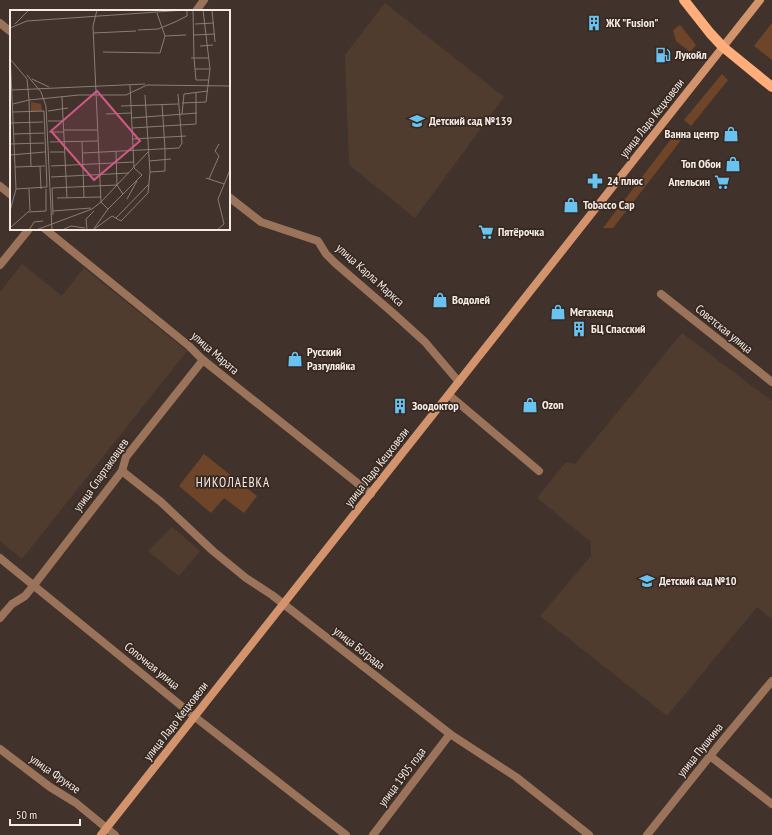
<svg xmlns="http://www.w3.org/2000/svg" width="772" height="835" font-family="'PT Sans Narrow',sans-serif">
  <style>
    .built { fill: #503b2f }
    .green { fill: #6f452a }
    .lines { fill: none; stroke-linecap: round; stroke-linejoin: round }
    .street { stroke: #9b735b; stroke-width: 8 }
    .secondary { stroke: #d3946d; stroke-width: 8 }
    .primary { stroke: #fead7b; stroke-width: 10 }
    .labels { text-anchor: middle; stroke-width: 3.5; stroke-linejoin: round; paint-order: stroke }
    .poi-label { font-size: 12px; font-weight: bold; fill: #f5ece6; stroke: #372921; text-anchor: start }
    .street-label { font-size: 12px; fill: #f5ece6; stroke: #372921 }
    .neighbourhood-label { font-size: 13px; letter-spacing: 1px; fill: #f5ece6; stroke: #372921 }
    .inset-road { fill: none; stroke: #897d76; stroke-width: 1 }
    .view { fill: #d15885; fill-opacity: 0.15; stroke: #d15885; stroke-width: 2 }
    .inset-edge { fill: none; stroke: #f5ece6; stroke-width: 2 }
  </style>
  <rect width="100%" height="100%" fill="#41332b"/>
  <g class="built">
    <path d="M385,3L504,97L415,218L349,165L345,55Z"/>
    <path d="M22,264L62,296L84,268L187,351L22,559L0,541V292Z"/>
    <path d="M682,333L772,401V619L757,607L667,716L540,616L591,556V542L537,498L566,462L575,464Z"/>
    <path d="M172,527L200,551L179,576L148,551Z"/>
  </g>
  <g class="green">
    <path d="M772,23V60L754,46Z"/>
    <path d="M680,25L696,45L690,52L676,41L673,30Z"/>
    <path d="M722,74L728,80L691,126L684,120Z"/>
    <path d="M678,130L685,135L613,228H603Z"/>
    <path d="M204,454L257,496L244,513L224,498L211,513L179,486Z"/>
  </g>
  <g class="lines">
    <g class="street">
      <path d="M196,11L204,0"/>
      <path d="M0,23L11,32"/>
      <path d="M0,186L11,195"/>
      <path d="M229,197L261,222L318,241L326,254L335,263L393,313L425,342L459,382"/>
      <path d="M45,229L189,346L203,360L371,494"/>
      <path d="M0,265L29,229"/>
      <path d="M661,294L772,382"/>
      <path d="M449,395L539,471"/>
      <path d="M122,471L161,502L213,551L246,578L272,595L450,734L516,777L589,835"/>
      <path d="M0,558L195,717L346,835"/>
      <path d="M0,618L12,604L25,596L34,585L122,471L126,457L203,360"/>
      <path d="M0,749L50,787L76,803L115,835"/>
      <path d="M710,756L772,804"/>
      <path d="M373,835L450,734"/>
      <path d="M647,835L718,746L772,681"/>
    </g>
    <path class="secondary" d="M101,835L760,0"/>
    <path class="primary" d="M684,0L710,33L723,47L772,87"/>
  </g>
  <defs>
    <g id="building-bare" transform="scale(1.2)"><path d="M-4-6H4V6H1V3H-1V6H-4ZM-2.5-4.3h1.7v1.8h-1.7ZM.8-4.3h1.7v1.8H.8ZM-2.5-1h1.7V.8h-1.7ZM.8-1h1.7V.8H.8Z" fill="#69c3f1" stroke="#372921" stroke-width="2.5" paint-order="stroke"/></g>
    <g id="fuel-bare" transform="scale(1.2)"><path d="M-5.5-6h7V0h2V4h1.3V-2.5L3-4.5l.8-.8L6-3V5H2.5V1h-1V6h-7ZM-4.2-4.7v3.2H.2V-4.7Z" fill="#69c3f1" stroke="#372921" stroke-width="2.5" paint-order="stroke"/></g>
    <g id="school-bare" transform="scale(1.2)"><path d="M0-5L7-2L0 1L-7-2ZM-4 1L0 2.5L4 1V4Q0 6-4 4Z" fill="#69c3f1" stroke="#372921" stroke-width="2.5" paint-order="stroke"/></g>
    <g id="shop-bare" transform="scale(1.2)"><path d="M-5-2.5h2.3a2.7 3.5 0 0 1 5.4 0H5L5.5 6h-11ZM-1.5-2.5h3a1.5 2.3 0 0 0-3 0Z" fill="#69c3f1" stroke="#372921" stroke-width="2.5" paint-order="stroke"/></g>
    <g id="pharmacy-bare" transform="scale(1.2)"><path d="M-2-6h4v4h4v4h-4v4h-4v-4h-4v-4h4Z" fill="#69c3f1" stroke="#372921" stroke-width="2.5" paint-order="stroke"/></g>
    <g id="supermarket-bare" transform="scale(1.2)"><path d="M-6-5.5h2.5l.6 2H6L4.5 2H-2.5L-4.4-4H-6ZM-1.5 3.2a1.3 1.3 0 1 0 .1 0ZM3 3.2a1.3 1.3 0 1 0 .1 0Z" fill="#69c3f1" stroke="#372921" stroke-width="2.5" paint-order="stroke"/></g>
  </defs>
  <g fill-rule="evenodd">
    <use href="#building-bare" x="594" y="23"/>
    <use href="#fuel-bare" x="663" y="55"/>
    <use href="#school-bare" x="417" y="121"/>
    <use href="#shop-bare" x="731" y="134"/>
    <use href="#shop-bare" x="733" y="164"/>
    <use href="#pharmacy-bare" x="595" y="181"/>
    <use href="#supermarket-bare" x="722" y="182"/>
    <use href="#shop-bare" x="571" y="205"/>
    <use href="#supermarket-bare" x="486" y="232"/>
    <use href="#shop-bare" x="440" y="300"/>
    <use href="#shop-bare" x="558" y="312"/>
    <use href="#building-bare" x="579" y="329"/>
    <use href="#shop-bare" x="295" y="359"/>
    <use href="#shop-bare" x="530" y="405"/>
    <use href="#building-bare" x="400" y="406"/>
    <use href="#school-bare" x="647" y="581"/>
  </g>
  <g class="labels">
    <g class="poi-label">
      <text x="606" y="27">ЖК "Fusion"</text>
      <text x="675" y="59">Лукойл</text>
      <text x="429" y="125">Детский сад №139</text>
      <text x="719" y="138" text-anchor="end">Ванна центр</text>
      <text x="721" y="168" text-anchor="end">Топ Обои</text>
      <text x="607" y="185">24 плюс</text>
      <text x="710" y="186" text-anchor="end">Апельсин</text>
      <text x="583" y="209">Tobacco Cap</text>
      <text x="498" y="236">Пятёрочка</text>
      <text x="452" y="304">Водолей</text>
      <text x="570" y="316">Мегахенд</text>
      <text x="591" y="333">БЦ Спасский</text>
      <text x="307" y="356">Русский<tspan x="307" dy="14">Разгуляйка</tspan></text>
      <text x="542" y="409">Ozon</text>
      <text x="412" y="410">Зоодоктор</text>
      <text x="659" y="585">Детский сад №10</text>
    </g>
    <g class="street-label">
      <text transform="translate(652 118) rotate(-52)" y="4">улица Ладо Кецховели</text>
      <text transform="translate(370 275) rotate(42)" y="4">улица Карла Маркса</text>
      <text transform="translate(724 329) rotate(39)" y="4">Советская улица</text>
      <text transform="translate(215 353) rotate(41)" y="4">улица Марата</text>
      <text transform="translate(377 467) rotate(-52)" y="4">улица Ладо Кецховели</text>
      <text transform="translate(101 475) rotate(-55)" y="4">улица Спартаковцев</text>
      <text transform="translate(359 648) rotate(38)" y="4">улица Бограда</text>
      <text transform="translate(152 666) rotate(39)" y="4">Сопочная улица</text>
      <text transform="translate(176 721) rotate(-52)" y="4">улица Ладо Кецховели</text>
      <text transform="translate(700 750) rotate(-51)" y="4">улица Пушкина</text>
      <text transform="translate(55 774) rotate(35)" y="4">улица Фрунзе</text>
      <text transform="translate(402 777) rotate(-53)" y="4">улица 1905 года</text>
    </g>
    <g class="neighbourhood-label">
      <text x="233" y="487">НИКОЛАЕВКА</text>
    </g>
  </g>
  <g transform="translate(10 10)">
    <rect width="220" height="220" fill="#41332b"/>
    <path d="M21,92L31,94L32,101H21Z" fill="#6f452a"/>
    <path class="inset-road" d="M183,0L184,48M202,0L205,32M147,3L155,26M5,14L19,0M185,14L204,13M0,18L17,11L176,0M128,20L148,19L165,12L177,6V0M83,23L126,21M184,25L205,24M155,26L176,25M190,36L203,35M0,42L6,179L0,201M93,42L150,43L155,26M181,48H198M184,48L186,70H199M0,49L17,69L19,90L69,85H116L137,75L220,76M185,59H200M17,65L31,82L36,96L42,220M22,69L39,77M2,80L135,74M52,87L57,188M172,93L196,92L200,59L193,0M3,94L19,90L21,156M152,94L155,139M111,96L168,94M38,101L58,98M3,102L34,101L37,177L6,179M96,104L121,103M172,104L174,84L198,81M122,108L187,103M38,111H53M0,113L33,112M122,118L186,114V82M54,120H88M39,122H54M4,124L34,123M122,129L176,126M40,132L88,131M72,132L74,188M0,134L34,133M106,141L107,175M40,142H55M73,143L169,138L172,133L168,84M0,145L35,142M139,151L161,149M30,156L31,179M41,156L124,152M5,157L35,156M140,162L155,161V139M41,167L119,163M196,168L214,174M199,169L209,146L205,141L209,134M42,178L107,175L113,184M42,178L43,205M19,179L20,201M47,188L91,187M117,189L127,171M98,199L91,192L138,142M43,201L81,198M106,208L139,174M0,218L18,202L36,201V179M19,220L24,212L33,211M26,220L82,199L91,192L83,16L87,0M52,220L61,216L75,218M77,220L76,209L84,201M83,220L102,206L111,211L138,183L140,162L135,85M83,220L98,199L132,165L124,158L120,75M207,220L214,214L208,189L220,160"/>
    <path class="view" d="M87,81L130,131L84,170L41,121Z"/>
    <rect width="220" height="220" class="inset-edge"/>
  </g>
  <path d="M10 819v6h70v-6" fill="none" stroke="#f5ece6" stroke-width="2"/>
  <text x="16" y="819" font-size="12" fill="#f5ece6" stroke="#372921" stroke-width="3" paint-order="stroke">50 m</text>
</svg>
